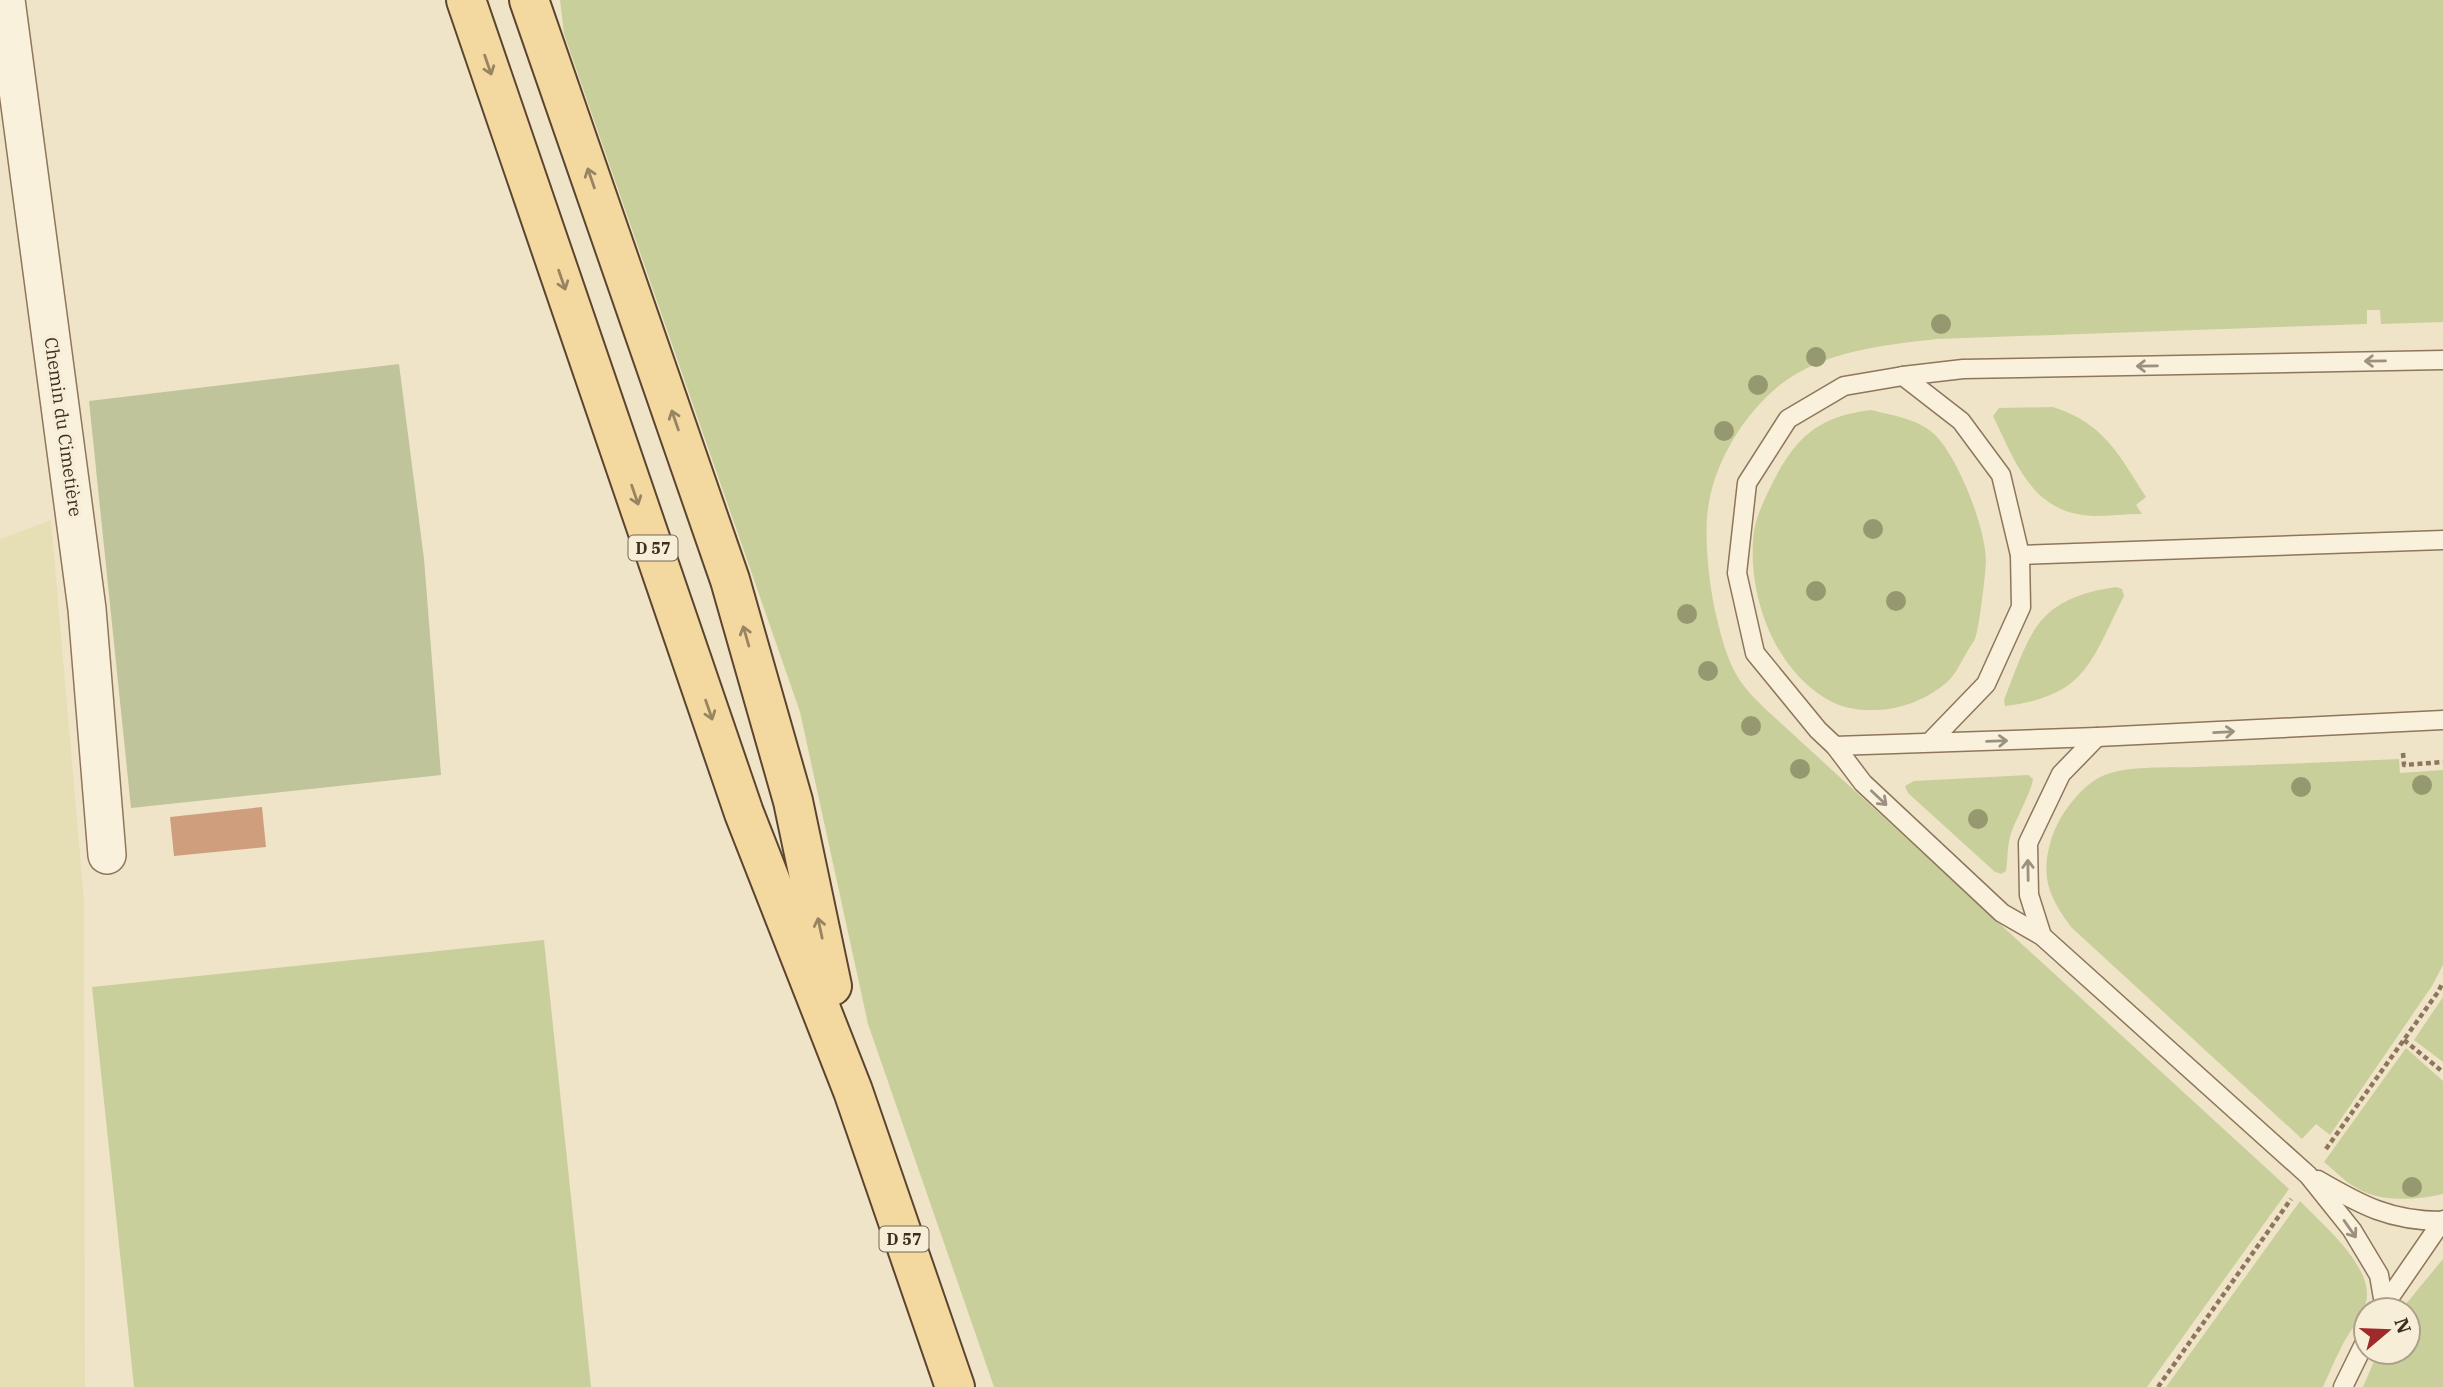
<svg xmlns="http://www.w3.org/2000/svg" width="2443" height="1387" font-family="'IBM Plex Serif',serif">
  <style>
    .farmland { fill: #e6deb5 }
    .green { fill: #c9cf9b }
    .cemetery { fill: #bfc49a }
    .building { fill: #cf9f7d }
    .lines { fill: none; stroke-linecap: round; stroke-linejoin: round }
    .lane-casing { stroke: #8d765c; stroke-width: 21 }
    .street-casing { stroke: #8d765c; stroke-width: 40 }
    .primary-casing { stroke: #5b4430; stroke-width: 42 }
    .path { stroke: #8d765c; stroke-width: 4.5; stroke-dasharray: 5 3.5; stroke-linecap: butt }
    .lane { stroke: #faf1dc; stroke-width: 18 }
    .street { stroke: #faf1dc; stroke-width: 37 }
    .primary { stroke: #f3d9a0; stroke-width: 38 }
    .tree { fill: #96986f }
    .oneway { stroke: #988460 }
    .oneway2 { stroke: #9c907e }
    .labels { text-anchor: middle; stroke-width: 7; stroke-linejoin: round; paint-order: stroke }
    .shield { fill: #f7eed8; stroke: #756857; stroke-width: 2 }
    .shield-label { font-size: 16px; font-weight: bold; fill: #3d2e20 }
    .street-label { font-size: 18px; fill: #3d2e20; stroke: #f7eed8 }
  </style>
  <rect width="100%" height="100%" fill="#f0e4c8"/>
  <path class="farmland" d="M51,520L84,901L85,1387H0V539Z"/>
  <g class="green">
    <path d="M560,0H2443V322L2381,324L2380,310H2367V324L1937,339C1884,345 1823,351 1780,385C1745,413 1717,458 1709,502C1703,535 1709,586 1717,619C1722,639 1727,660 1739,679C1750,696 1768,711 1783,725L2289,1189L2147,1387H994L868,1024L800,712L564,34Z"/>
    <path d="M2053,407C2104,423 2119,455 2146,497L2136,505L2142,514C2126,514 2110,516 2094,516C2032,514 2016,463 1993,416L1999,408Z"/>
    <path d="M1871,410C1895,416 1921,419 1938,438C1960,463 1985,527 1986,560C1986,571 1979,630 1975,639C1973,643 1969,648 1967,652C1961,662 1955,676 1946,683C1931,696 1909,706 1889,709C1872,711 1849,711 1832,702C1776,673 1749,600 1753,540C1754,519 1765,498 1774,480C1797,435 1821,416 1871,410Z"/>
    <path d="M2116,587L2122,589L2124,596C2091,661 2087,696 2005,706L2004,700C2031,631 2036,599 2116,587Z"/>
    <path d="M2399,759L2400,773L2443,770V965L2432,986L2330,1135L2316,1124L2302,1139L2072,928C2049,898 2040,877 2051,840C2058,817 2078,789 2100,777C2124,765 2168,768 2195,767C2263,765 2331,762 2399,759Z"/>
    <path d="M2028,775L2033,779C2032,791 2014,822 2010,837C2007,848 2008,860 2006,871L2001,874L1995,872L1908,793L1905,786L1914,781Z"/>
    <path d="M544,940L591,1387H134L92,987Z"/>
    <path d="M2443,997V1062L2414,1040Z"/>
    <path d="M2406,1048L2443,1081V1194C2417,1200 2379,1203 2355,1187C2344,1181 2334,1170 2324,1162Z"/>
    <path d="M2300,1201C2321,1223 2368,1262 2367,1295C2367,1313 2348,1332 2341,1348C2334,1361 2329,1374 2323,1387H2166Z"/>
    <path d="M2443,1259V1387H2363L2378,1352H2408V1310H2401Z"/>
  </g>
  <path class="cemetery" d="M399,364L424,559L441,775L131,808L89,401Z"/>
  <path class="building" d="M262,807L266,847L174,856L170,817Z"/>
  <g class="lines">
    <g class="lane-casing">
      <g id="lane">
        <path d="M1903,376L1963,369L2443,360"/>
        <path d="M2020,555L2443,540"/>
        <path d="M1929,743L1986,684L2021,607L2020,555L2001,475L1961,421L1903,376L1844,386L1788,419L1747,483L1737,573L1755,653L1818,730L1835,746L2097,737L2443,720"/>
        <path d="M1835,746L1863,783L2002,913L2042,936L2308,1175L2352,1230L2379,1275L2384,1304"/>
        <path d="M2042,936L2029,895L2028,843L2061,774L2097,737"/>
        <path d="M2318,1180C2361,1205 2390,1221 2442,1221"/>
        <path d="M2381,1310L2443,1220"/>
        <path d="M2343,1387L2366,1340"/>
      </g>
    </g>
    <g class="street-casing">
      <path id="street" d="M6,0L87,609L107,855"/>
    </g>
    <g class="primary-casing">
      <g id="primary">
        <path d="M466,0L744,813L853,1091L955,1387"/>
        <path d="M529,0L730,580L793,801L832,986"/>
      </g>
    </g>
    <g class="path">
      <path d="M2403,753L2404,765L2443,762"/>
      <path d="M2404,1040L2443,1072"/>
      <path d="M2326,1149L2438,992L2443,982"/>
      <path d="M2158,1387L2291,1199"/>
    </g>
    <use href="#lane" class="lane"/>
    <use href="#street" class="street"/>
    <use href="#primary" class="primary"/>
  </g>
  <g class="tree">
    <circle cx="1941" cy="324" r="10"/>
    <circle cx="1816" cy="357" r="10"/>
    <circle cx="1758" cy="385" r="10"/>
    <circle cx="1724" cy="431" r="10"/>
    <circle cx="1873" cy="529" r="10"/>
    <circle cx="1816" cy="591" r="10"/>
    <circle cx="1896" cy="601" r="10"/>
    <circle cx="1687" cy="614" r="10"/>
    <circle cx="1708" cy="671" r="10"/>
    <circle cx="1751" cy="726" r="10"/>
    <circle cx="1800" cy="769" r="10"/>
    <circle cx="2422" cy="785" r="10"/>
    <circle cx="2301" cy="787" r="10"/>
    <circle cx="1978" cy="819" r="10"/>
    <circle cx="2412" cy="1187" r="10"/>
  </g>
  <defs><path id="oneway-shaft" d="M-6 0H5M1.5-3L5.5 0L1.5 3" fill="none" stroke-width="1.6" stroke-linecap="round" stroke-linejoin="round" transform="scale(1.75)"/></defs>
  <g class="oneway">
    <use href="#oneway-shaft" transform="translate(488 65) rotate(71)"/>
    <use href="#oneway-shaft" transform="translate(591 178) rotate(-109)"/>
    <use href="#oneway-shaft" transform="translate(562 280) rotate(71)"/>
    <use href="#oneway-shaft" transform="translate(675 420) rotate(-109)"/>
    <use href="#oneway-shaft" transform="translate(635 495) rotate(71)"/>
    <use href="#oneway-shaft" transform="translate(746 636) rotate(-106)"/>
    <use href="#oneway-shaft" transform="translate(709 710) rotate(71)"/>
    <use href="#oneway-shaft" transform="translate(820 928) rotate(-102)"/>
  </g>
  <g class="oneway2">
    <use href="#oneway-shaft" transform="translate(2375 361) rotate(179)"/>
    <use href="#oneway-shaft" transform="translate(2147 366) rotate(179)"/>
    <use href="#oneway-shaft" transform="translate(2224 732) rotate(-3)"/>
    <use href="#oneway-shaft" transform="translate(1997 741) rotate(-2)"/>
    <use href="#oneway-shaft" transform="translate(1879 798) rotate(43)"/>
    <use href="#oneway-shaft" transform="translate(2028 870) rotate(-91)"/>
    <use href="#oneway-shaft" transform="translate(2350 1229) rotate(55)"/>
  </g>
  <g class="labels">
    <g class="shield">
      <rect x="628.5" y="535.5" width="49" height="25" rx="5"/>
      <rect x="879.5" y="1226.5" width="49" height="25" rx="5"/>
    </g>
    <g class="shield-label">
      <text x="653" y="554">D 57</text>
      <text x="904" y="1245">D 57</text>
    </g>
    <g class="street-label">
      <text transform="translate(63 427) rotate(82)" y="6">Chemin du Cimetière</text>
    </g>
  </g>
  <g transform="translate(2387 1331) rotate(71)"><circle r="33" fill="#f7eed8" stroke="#ada18e" stroke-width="2"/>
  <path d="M0-5L12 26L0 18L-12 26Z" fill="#9e2a2b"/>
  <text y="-10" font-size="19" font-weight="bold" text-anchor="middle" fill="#3d2e20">N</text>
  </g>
</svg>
